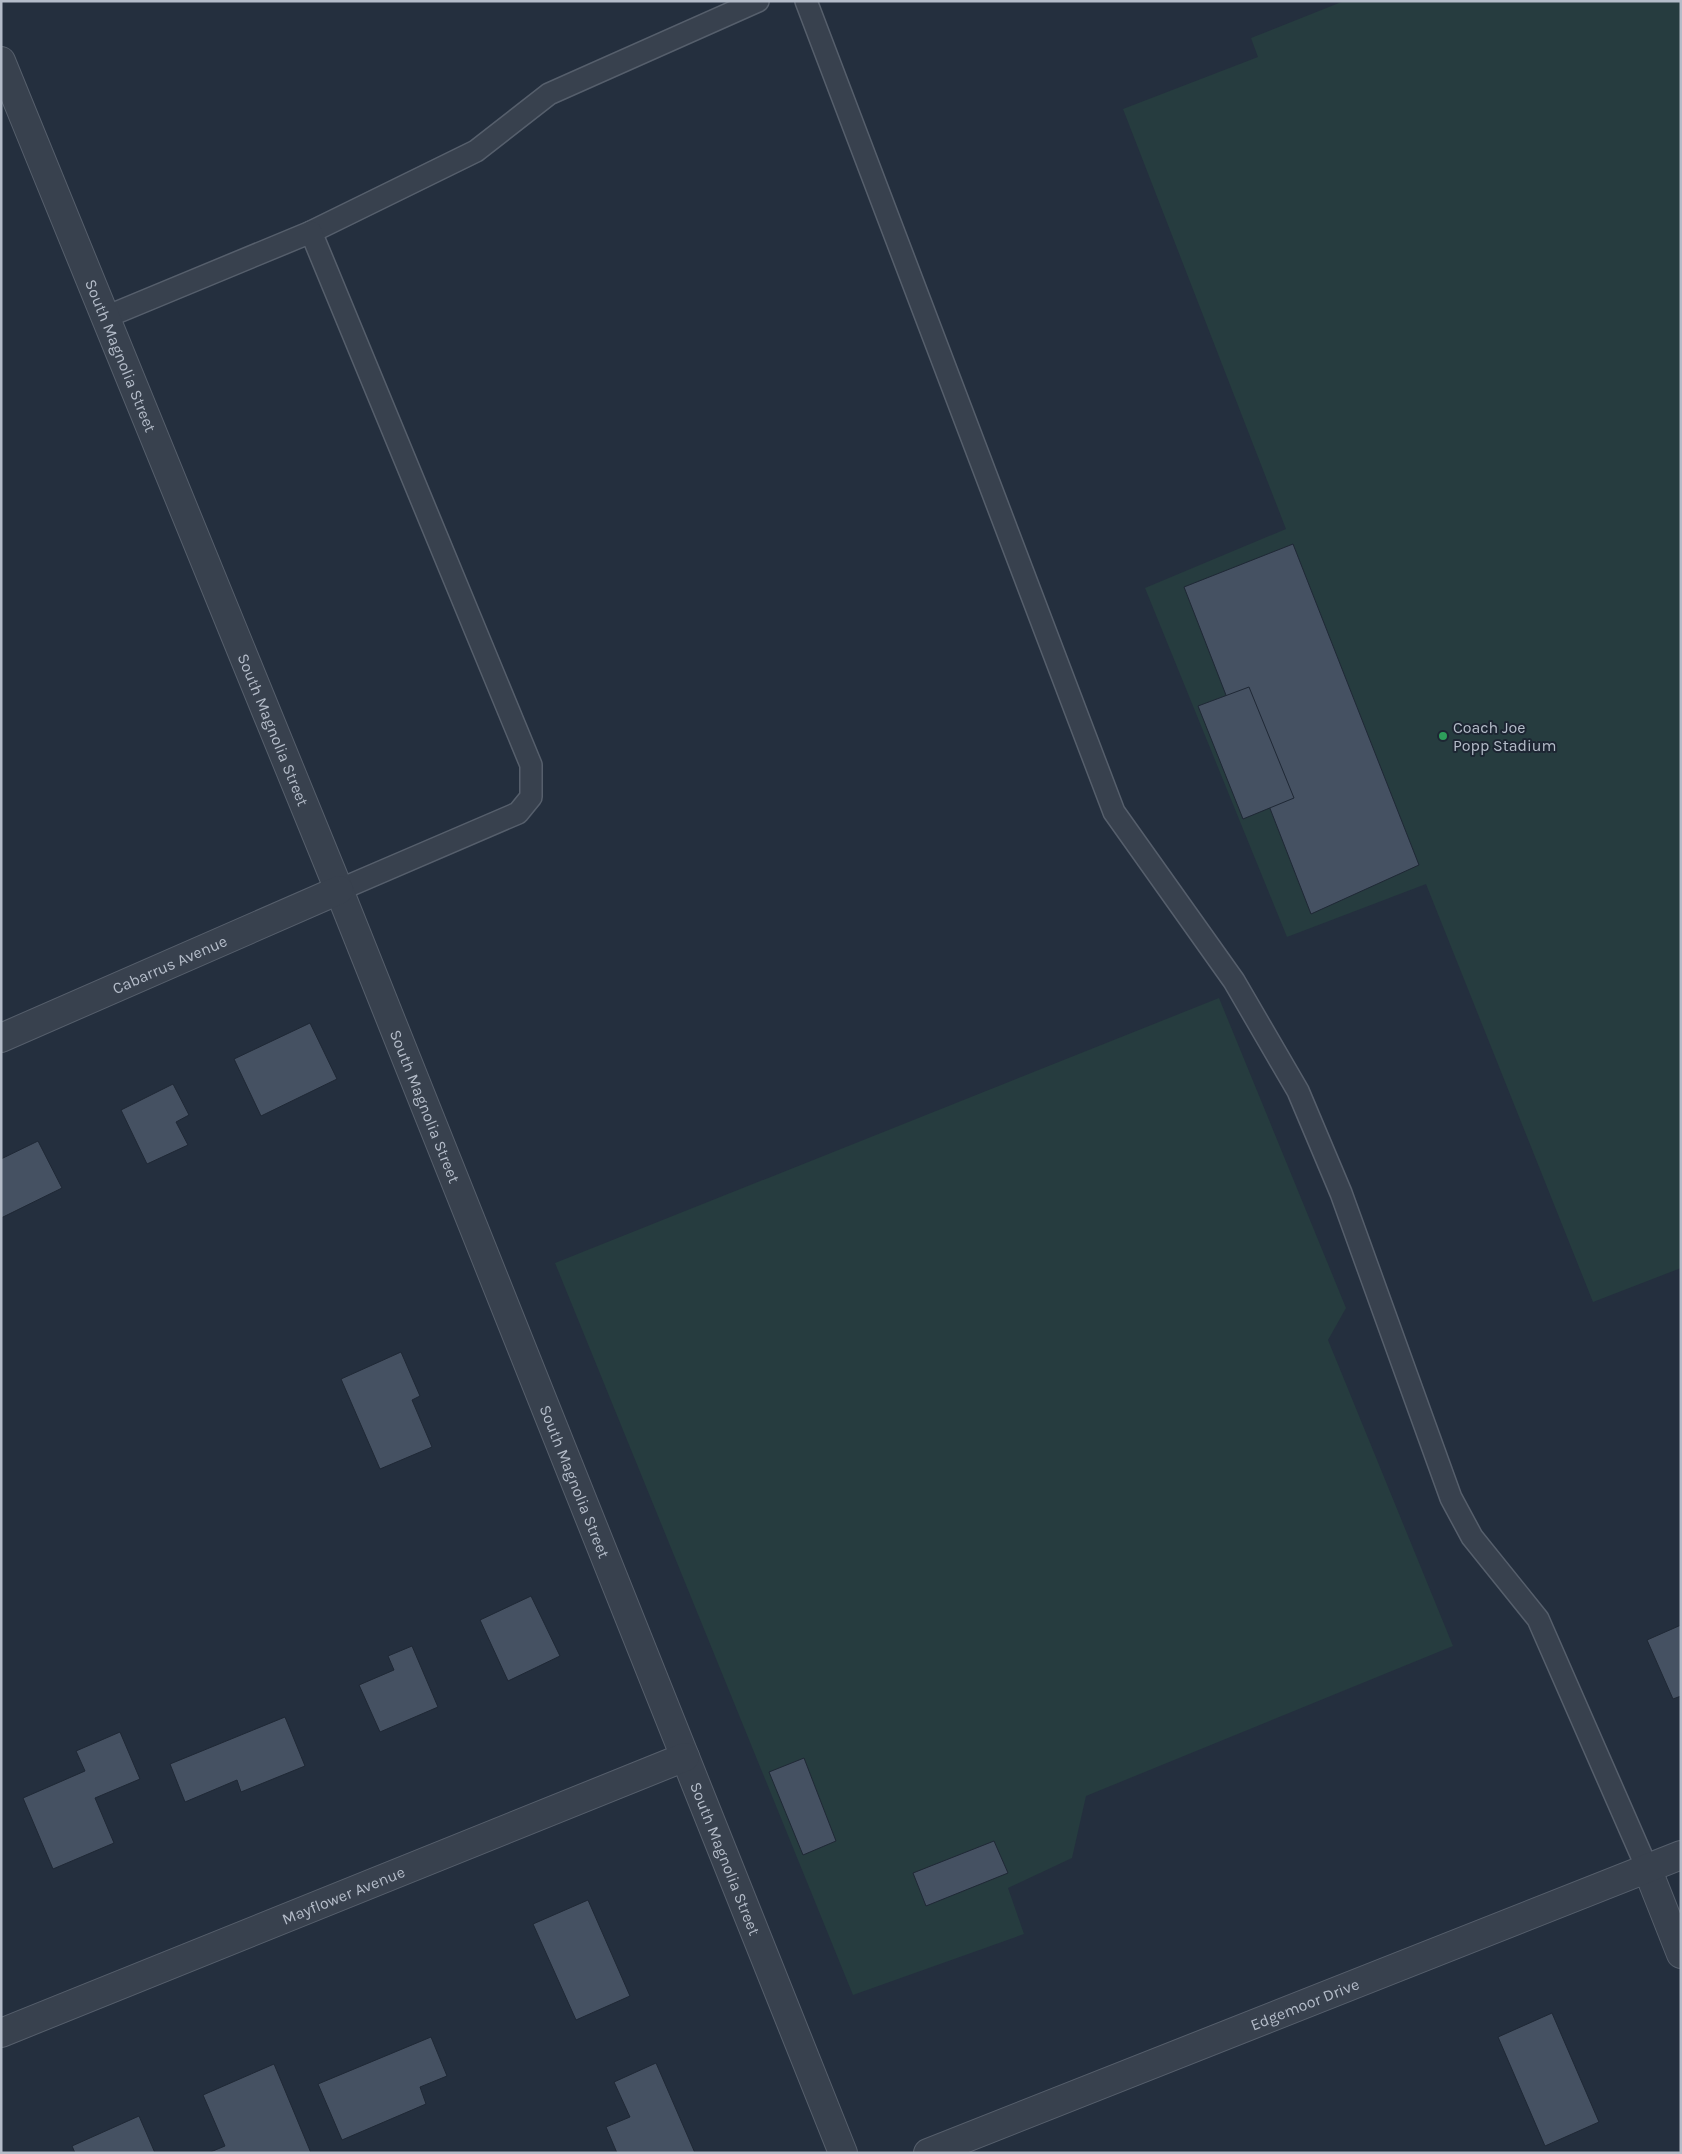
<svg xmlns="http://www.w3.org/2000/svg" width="1682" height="2154" font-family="Karla,sans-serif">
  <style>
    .green { fill: #263c3f }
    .building { fill: #455162; stroke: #1f2835 }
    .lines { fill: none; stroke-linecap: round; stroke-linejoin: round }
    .lane-casing { stroke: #565f6c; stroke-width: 24 }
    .street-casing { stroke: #565f6c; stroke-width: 30 }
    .lane { stroke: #38414e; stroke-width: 21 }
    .street { stroke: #38414e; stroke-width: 28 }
    .leisure-dot { fill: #2e9e5b; stroke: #1d2633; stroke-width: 2 }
    .labels { text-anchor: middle; stroke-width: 4; stroke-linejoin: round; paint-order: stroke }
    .street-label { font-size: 16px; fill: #b4bcc9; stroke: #1d2633 }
    .poi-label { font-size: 16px; fill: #b4bcc9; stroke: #1d2633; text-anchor: start }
  </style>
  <rect width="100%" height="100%" fill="#242f3e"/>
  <g class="green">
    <path d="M1344,1H1681V1268L1593,1302L1426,884L1287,937L1145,588L1286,529L1123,109L1258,57L1251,38Z"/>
    <path d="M1219,998L1346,1308L1328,1340L1453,1646L1086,1796L1072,1858L1008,1888L1024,1934L853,1995L555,1263Z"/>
  </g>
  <g class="building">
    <path d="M1293,544L1419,865L1311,914L1184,587Z"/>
    <path d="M1249,687L1294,798L1243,819L1198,706Z"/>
    <path d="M310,1023L337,1079L261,1116L234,1059Z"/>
    <path d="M173,1084L189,1115L176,1122L188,1145L147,1164L121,1110Z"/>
    <path d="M38,1141L62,1188L1,1218V1159Z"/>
    <path d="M401,1352L420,1396L412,1400L432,1447L380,1469L341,1379Z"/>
    <path d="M531,1596L560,1656L508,1681L480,1620Z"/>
    <path d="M1681,1625V1696L1673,1699L1647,1640Z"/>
    <path d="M412,1646L438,1707L380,1732L359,1685L394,1670L388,1656Z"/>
    <path d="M285,1717L305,1766L241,1792L237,1780L185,1802L170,1764Z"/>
    <path d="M120,1732L140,1779L95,1798L114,1843L53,1869L23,1798L85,1771L76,1751Z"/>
    <path d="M804,1758L836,1841L803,1855L769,1772Z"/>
    <path d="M994,1841L1008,1873L926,1906L913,1873Z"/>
    <path d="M588,1900L630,1996L576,2020L533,1924Z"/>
    <path d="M1552,2013L1599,2122L1545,2146L1498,2037Z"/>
    <path d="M431,2037L447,2076L420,2087L426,2104L342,2140L318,2084Z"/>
    <path d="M656,2063L695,2153H617L606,2127L630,2117L614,2082Z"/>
    <path d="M274,2064L311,2153H208L225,2146L203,2095Z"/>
    <path d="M139,2116L155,2153H75L72,2146Z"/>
  </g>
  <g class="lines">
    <g class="lane-casing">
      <g id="lane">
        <path d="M806,1L1114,812L1234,981L1298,1091L1341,1193L1451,1498L1472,1537L1538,1619L1647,1868"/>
        <path d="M311,232L476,151L549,94L758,1"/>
        <path d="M106,317L311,232L531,765V797L518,813L339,890"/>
      </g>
    </g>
    <g class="street-casing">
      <g id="street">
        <path id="s1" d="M1,61L339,890L843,2153"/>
        <path id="s2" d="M1,1038L339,890"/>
        <path d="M1647,1868L1681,1954"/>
        <path id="s3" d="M1,2033L685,1757"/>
        <path id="s4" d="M928,2153L1681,1855"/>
      </g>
    </g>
    <use href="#lane" class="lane"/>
    <use href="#street" class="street"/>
  </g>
  <circle class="leisure-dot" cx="1443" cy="736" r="5"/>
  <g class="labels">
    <g class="street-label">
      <text dy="6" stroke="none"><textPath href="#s1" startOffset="318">South Magnolia Street</textPath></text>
      <text dy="6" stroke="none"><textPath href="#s1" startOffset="722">South Magnolia Street</textPath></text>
      <text dy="6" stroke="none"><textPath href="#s2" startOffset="184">Cabarrus Avenue</textPath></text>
      <text dy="6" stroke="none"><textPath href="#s1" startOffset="1128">South Magnolia Street</textPath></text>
      <text dy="6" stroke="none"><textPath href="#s1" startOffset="1532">South Magnolia Street</textPath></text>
      <text dy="6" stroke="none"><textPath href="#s1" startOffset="1938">South Magnolia Street</textPath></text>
      <text dy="6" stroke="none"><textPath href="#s3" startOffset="369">Mayflower Avenue</textPath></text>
      <text dy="6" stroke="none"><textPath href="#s4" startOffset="405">Edgemoor Drive</textPath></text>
    </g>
    <g class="poi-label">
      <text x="1453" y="733">Coach Joe<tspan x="1453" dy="18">Popp Stadium</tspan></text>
    </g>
  </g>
  <rect width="1682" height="2154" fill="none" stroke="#b4bcc9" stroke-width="5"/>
</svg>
